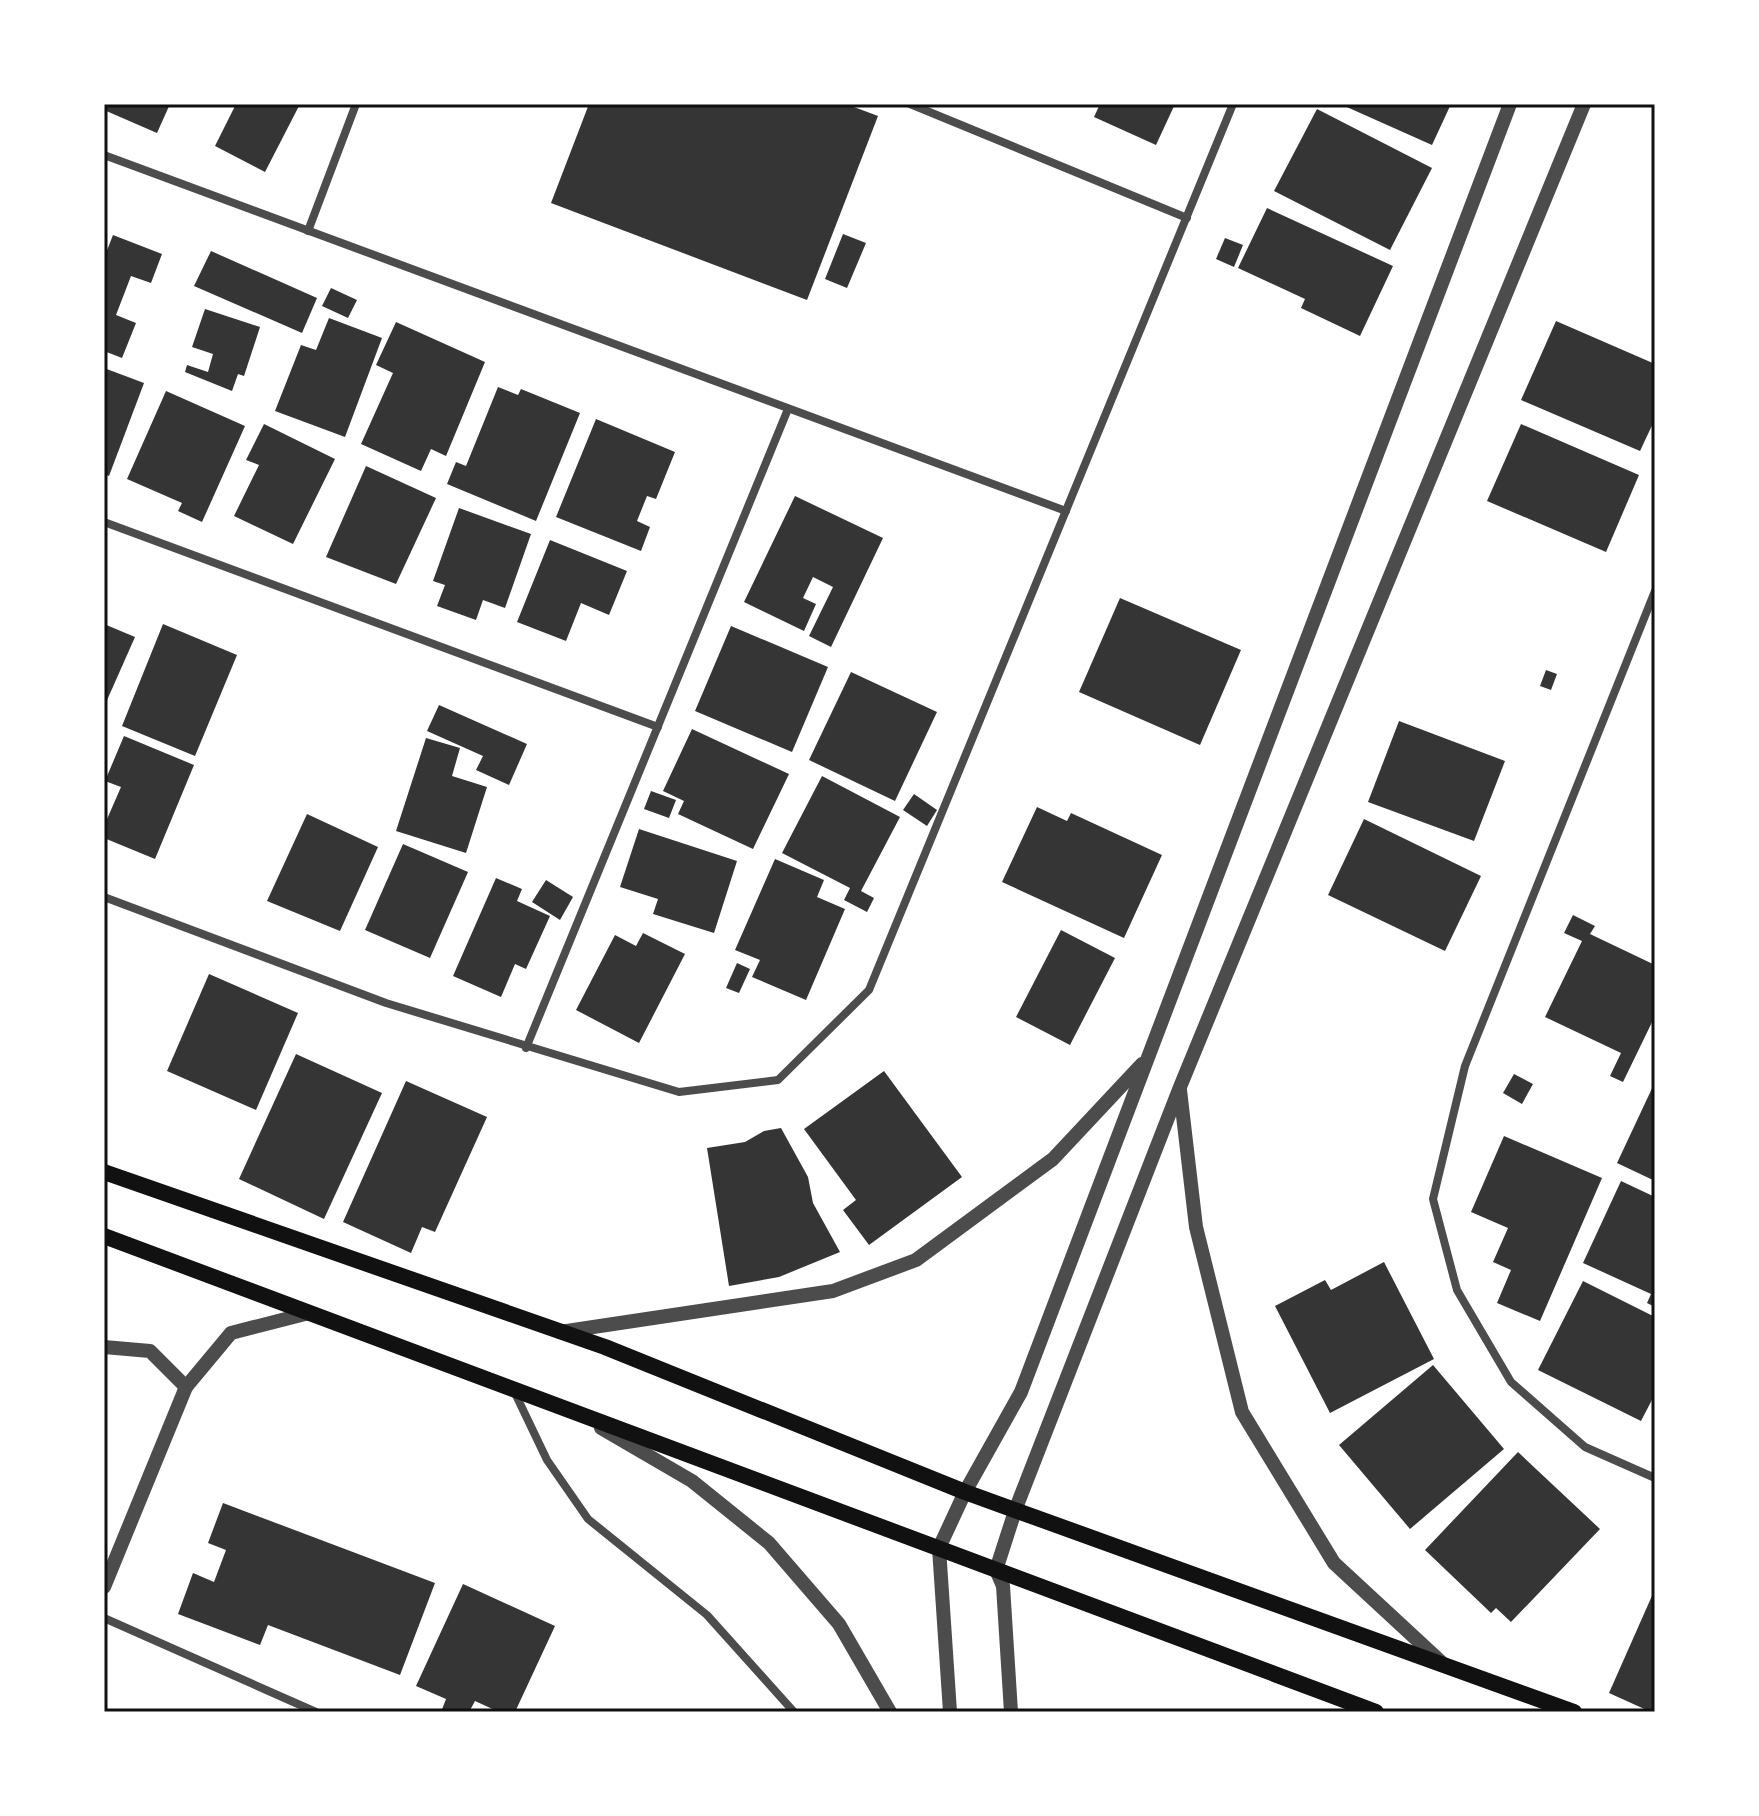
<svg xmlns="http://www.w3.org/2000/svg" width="1759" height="1816" font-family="'Space Grotesk',sans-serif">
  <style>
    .building { fill: #353535 }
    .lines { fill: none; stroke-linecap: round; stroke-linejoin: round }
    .minor { stroke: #4c4c4c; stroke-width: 8 }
    .tertiary { stroke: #4c4c4c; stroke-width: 14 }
    .secondary { stroke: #111; stroke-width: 16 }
    .neatline { fill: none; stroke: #111; stroke-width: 3 }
  </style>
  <rect width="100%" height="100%" fill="#fff"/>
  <g class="building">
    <path d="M104,104H170L157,133L104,110Z"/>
    <path d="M236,104H300L265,172L215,146Z"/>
    <path d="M589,104H846L878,116L807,300L551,203Z"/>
    <path d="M1100,104H1175L1156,145L1094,117Z"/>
    <path d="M1340,104H1451L1432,145Z"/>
    <path d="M1317,109L1432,168L1390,250L1274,191Z"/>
    <path d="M1267,208L1393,266L1360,336L1301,308L1305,299L1238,268Z"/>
    <path d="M843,234L866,243L847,288L825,279Z"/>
    <path d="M113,235L162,254L151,283L131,276L116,315L136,323L122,358L104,351V258Z"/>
    <path d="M1225,238L1243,245L1234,267L1216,259Z"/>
    <path d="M211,251L317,298L302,333L194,286Z"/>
    <path d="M331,288L357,300L348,318L322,306Z"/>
    <path d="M205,309L260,327L244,376L238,374L232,391L185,372L187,365L208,372L213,354L192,347Z"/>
    <path d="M329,318L382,338L345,437L275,411L301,345L316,350Z"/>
    <path d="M1556,321L1655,364V419L1640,451L1521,400Z"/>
    <path d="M396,322L485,362L446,456L431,449L421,471L361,444L393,373L376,365Z"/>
    <path d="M104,368L144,383L109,476L104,474Z"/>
    <path d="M498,387L518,395L521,389L580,413L536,521L447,484L456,462L466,466Z"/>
    <path d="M166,391L245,426L202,522L178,511L182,503L127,479Z"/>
    <path d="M596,419L675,452L656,499L647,496L637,521L650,527L641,551L556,517Z"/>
    <path d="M264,424L335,459L293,544L234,516L259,465L246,460Z"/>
    <path d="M1521,424L1639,475L1606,552L1487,501Z"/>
    <path d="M366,466L436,498L396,584L326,557Z"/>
    <path d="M795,496L883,538L831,647L809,636L833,587L813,577L803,598L816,604L804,631L744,602Z"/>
    <path d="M459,508L531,534L505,608L483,600L476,620L437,606L445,585L433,581Z"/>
    <path d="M550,540L627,571L609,615L581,603L566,641L517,622Z"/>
    <path d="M1120,598L1241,650L1200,745L1079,692Z"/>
    <path d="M104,624L135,637L104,707Z"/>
    <path d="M163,624L237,655L195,756L122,726Z"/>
    <path d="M731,626L828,667L792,752L695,711Z"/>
    <path d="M1546,670L1557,674L1551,690L1540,686Z"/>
    <path d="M851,672L937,712L895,801L809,760Z"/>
    <path d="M439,705L527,744L509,785L476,770L483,756L427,731Z"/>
    <path d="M1399,721L1505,761L1474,841L1368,802Z"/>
    <path d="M692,729L789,774L753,849L678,814L684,801L663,791Z"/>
    <path d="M124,736L194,765L155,859L104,838V826L121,787L105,781Z"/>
    <path d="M426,738L460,748L452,776L487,787L466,853L396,831Z"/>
    <path d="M822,776L900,817L861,891L874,898L867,912L844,900L850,888L782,853Z"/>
    <path d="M651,791L676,800L669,818L644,809Z"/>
    <path d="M914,794L937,810L927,826L903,810Z"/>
    <path d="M1037,807L1067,821L1071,813L1162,855L1124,938L1002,882Z"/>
    <path d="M307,814L378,847L340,931L267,901Z"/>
    <path d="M1364,819L1481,876L1445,951L1328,895Z"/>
    <path d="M639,829L737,861L714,933L653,914L658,899L620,887Z"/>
    <path d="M403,844L468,872L430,958L365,930Z"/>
    <path d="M775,859L824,880L817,897L845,909L806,1000L752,977L760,960L735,950Z"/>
    <path d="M496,878L522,889L517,901L550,916L526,969L515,964L501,997L453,976Z"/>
    <path d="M546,880L573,897L560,920L532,902Z"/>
    <path d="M1573,915L1595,926L1590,934L1655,965V1016L1623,1082L1610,1076L1621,1053L1545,1017L1582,941L1564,933Z"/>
    <path d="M1061,930L1115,958L1070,1045L1016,1017Z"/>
    <path d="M643,933L685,954L639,1043L576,1010L615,935L636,946Z"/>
    <path d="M737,963L750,969L739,993L726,988Z"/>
    <path d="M209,974L298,1013L256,1110L167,1071Z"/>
    <path d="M296,1054L382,1093L324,1219L239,1179Z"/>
    <path d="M884,1071L962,1177L869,1245L843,1210L856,1200L804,1129Z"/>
    <path d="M1514,1074L1533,1084L1522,1104L1503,1093Z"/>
    <path d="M406,1081L487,1117L435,1232L422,1227L411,1253L343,1222Z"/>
    <path d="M1655,1082V1181L1617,1163Z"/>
    <path d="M781,1128L808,1177L813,1203L840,1252L779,1277L729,1286L707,1148L745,1142L764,1131Z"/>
    <path d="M1504,1136L1602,1178L1540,1321L1497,1303L1511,1270L1493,1262L1508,1228L1471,1212Z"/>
    <path d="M1621,1181L1655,1197V1307L1647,1303L1651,1294L1583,1263Z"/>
    <path d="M1384,1262L1434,1359L1330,1413L1275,1306L1325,1280L1331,1290Z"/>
    <path d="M1583,1281L1655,1317V1394L1641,1421L1538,1370Z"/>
    <path d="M1433,1365L1504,1449L1410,1529L1339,1445Z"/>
    <path d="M1518,1452L1600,1529L1511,1622L1496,1608L1491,1613L1425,1550Z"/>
    <path d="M223,1503L435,1583L400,1675L268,1625L260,1645L178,1614L193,1573L214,1582L226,1550L208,1543Z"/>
    <path d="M463,1584L555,1626L515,1712H499L475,1701L469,1712H441L446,1699L416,1686Z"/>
    <path d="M1655,1589V1712H1651L1609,1693Z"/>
  </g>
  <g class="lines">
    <g class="minor">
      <path d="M910,104L1187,218"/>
      <path d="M104,155L1066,511"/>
      <path d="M308,231L356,104"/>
      <path d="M104,522L658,727"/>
      <path d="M1655,591L1465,1066L1433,1199L1457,1290L1511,1382L1585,1447L1655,1478"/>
      <path d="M104,897L386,1003L679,1092L778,1080L869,990L1233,104"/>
      <path d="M526,1048L788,409"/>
      <path d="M514,1391L547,1460L588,1519L707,1615L794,1712"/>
      <path d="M104,1618L316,1712"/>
    </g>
    <g class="tertiary">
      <path d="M1180,1090L1196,1227L1242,1412L1334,1563L1441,1662"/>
      <path d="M560,1332L833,1291L916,1260L1053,1159L1142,1064"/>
      <path d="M104,1347L150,1351L186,1387"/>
      <path d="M601,1428L692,1481L769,1543L839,1624L890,1712"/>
      <path d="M104,1587L186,1387L231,1333L309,1313"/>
      <path d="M950,1712L939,1548L965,1492L1021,1392L1510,104"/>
      <path d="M1011,1712L1003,1586L996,1570L1016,1508L1180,1087L1584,104"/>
    </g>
    <g class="secondary">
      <path d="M104,1172L605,1347L965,1492L1574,1712"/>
      <path d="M104,1236L1376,1712"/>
    </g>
  </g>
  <rect width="1759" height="1816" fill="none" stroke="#ffffff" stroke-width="212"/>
  <rect x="106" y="106" width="1547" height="1604" class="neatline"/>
</svg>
